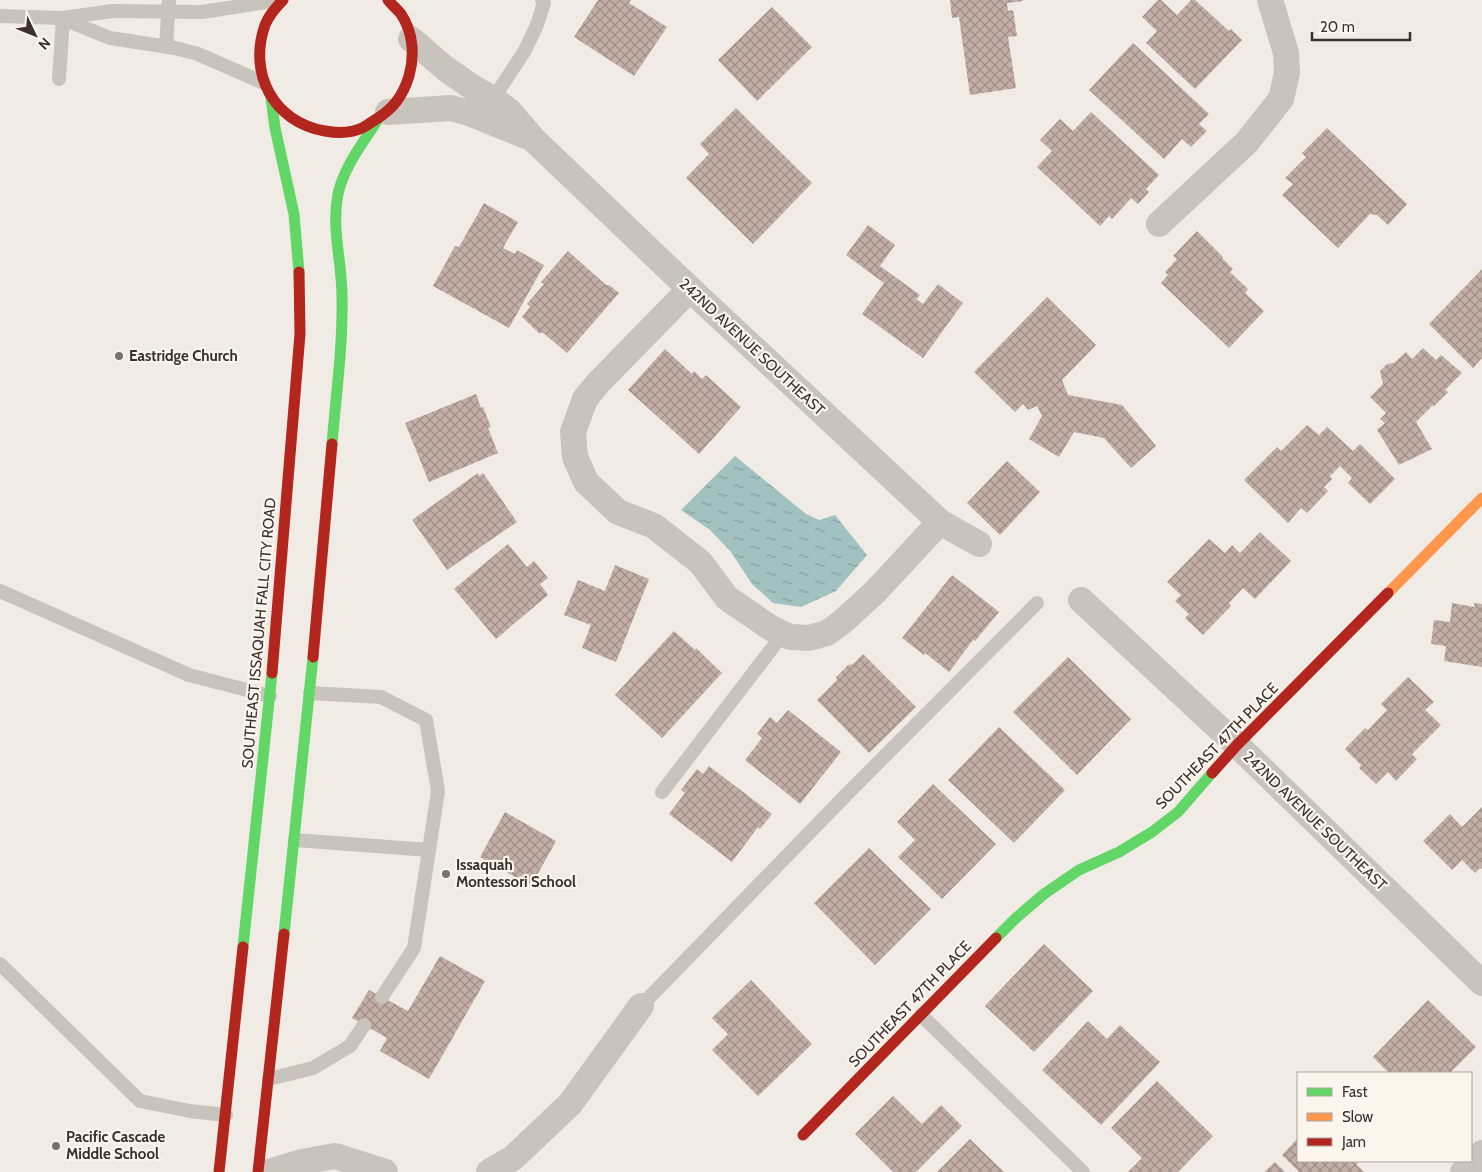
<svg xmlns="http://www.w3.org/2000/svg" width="1482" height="1172" font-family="Cabin,sans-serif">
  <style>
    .water { fill: url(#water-ripples) }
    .building { fill: url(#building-cross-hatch) }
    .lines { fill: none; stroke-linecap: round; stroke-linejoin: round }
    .lane { stroke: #c9c3be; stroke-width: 14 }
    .street { stroke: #c9c3be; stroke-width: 26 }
    .fast { stroke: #63d668; stroke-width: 11 }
    .slow { stroke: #ff974d; stroke-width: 11 }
    .jam { stroke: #b3261e; stroke-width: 11 }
    .poi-dot { fill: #7a716c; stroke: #fbf5ee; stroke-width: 2 }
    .labels { text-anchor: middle; stroke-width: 4.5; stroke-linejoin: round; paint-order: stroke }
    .street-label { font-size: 15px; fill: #3b302b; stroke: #fbf5ee }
    .poi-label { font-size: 15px; font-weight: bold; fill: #3b302b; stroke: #fbf5ee; text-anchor: start }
  </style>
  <defs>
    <pattern id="water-ripples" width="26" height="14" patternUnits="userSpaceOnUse" patternTransform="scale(1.25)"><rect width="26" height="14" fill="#a1c2c1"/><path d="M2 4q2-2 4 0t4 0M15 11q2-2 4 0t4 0" fill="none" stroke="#849e9d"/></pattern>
    <pattern id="building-cross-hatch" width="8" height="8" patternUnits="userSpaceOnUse" patternTransform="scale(1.25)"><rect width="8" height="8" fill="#c3afa7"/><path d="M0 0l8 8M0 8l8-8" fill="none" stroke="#a08f88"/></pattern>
  </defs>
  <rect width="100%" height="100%" fill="#f0ebe5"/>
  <path class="water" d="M735,456L806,514L819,520L835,515L867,555L836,591L801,607L773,603L752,584L731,552L710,530L681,510Z"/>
  <g class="building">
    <path d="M598,0H631L629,3L667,27L634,76L574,37Z"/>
    <path d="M950,0H1023V1L1007,3L1008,11L1013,10L1017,36L1008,37L1016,88L970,95L959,17L952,18Z"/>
    <path d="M1158,0H1161L1177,15L1191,0H1195L1229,31L1231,29L1242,40L1195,89L1146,43L1157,31L1142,17Z"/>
    <path d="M772,7L812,47L757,101L718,60Z"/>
    <path d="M1133,43L1209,114L1199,124L1207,131L1191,147L1182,139L1164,159L1089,90Z"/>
    <path d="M736,108L812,183L753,244L686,178L709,154L700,144Z"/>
    <path d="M1091,112L1159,175L1146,189L1149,192L1138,204L1131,198L1112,219L1109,216L1100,226L1037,167L1052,151L1040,140L1060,119L1073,131Z"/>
    <path d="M1327,128L1407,204L1388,225L1377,215L1370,214L1338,248L1282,195L1293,184L1285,178L1306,157L1302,153Z"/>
    <path d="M484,203L518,222L503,248L515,254L517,250L544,265L509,328L433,286L455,246L459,247Z"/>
    <path d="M868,225L895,245L880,266L920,295L916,299L923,304L938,284L963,303L923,358L862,314L884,283L846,255Z"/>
    <path d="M1197,231L1223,257L1222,258L1233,269L1230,272L1248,289L1245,293L1264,311L1229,348L1161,283L1168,275L1165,272L1177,259L1173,256Z"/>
    <path d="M568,251L606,285H609L619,293L567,353L542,332L540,334L522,317L530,307L527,304L544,284L541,282Z"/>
    <path d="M1482,269V358L1473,368L1429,324Z"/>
    <path d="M1047,297L1096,345L1062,380L1068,395L1122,405L1156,446L1131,468L1104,438L1074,432L1059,457L1029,439L1042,416L1037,406L1028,410L1023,404L1015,412L974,372Z"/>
    <path d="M1423,348L1436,360L1441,355L1462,373L1445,390L1448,392L1434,406L1433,405L1416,422L1432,449L1399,465L1377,430L1385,423L1380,419L1386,413L1370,397L1383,384L1380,371L1387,364L1394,363L1406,352L1412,359Z"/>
    <path d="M665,349L692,374L694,371L702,379L706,375L741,407L699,454L628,390Z"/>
    <path d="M476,394L481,408L483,407L491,427L488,428L498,453L429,482L405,423Z"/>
    <path d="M1307,425L1319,435L1327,427L1353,451L1360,444L1395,479L1370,504L1348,483L1352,478L1340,466L1330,476L1332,479L1324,487L1328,491L1307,513L1301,508L1288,523L1244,480L1277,447L1281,451Z"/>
    <path d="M1007,461L1040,492L1000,535L967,503Z"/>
    <path d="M478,473L479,476L483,473L517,522L447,570L412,520Z"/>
    <path d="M1260,532L1291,561L1255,599L1243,588L1229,603L1231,606L1203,635L1185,618L1189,614L1175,601L1181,595L1167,582L1209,539L1225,553L1232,545L1240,553Z"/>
    <path d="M508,544L527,567L534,561L548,578L540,584L548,595L496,639L454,589Z"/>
    <path d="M615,565L649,579L616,662L582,648L591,625L564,615L578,580L605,591Z"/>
    <path d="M952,575L999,612L975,641L973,640L949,672L925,653L924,655L902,638Z"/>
    <path d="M1452,603L1475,607L1474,603L1482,604V667L1444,661L1446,646L1431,644L1434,620L1450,622Z"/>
    <path d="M674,631L695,650L696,648L722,673L662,738L615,695Z"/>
    <path d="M863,654L916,707L869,753L817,700L837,680L836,677L848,665L853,664Z"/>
    <path d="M1068,657L1131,719L1077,775L1013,712Z"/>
    <path d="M1408,677L1434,702L1425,710L1441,725L1412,754L1417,759L1396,781L1388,772L1376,784L1359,768L1361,765L1345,749L1365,728L1368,730L1387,710L1381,704Z"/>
    <path d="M788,710L841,752L800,804L745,760L762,738L757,734L770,717L777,723Z"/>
    <path d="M999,727L1065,790L1014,843L948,780Z"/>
    <path d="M709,766L772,814L760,829L758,827L732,862L669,814L685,793L681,790L697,769L703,774Z"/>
    <path d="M933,784L996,844L942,899L898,857L915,840L897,822Z"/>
    <path d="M1482,807V869L1480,868L1475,873L1462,860L1452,870L1423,841L1450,814L1462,827Z"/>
    <path d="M505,812L556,841L531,886L480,857Z"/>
    <path d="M869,848L931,909L875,965L814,903Z"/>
    <path d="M1044,944L1093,991L1034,1052L985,1006Z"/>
    <path d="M440,956L485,981L429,1079L380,1051L387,1038L352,1018L369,990L408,1011Z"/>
    <path d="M751,980L812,1044L758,1096L712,1050L728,1034L712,1018Z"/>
    <path d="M1428,1000L1476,1047L1450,1073H1387L1388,1072L1373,1057Z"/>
    <path d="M1088,1021L1107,1039L1120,1025L1160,1062L1101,1125L1042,1070Z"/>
    <path d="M1157,1081L1213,1136L1178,1172H1128L1142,1158L1111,1128Z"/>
    <path d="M893,1096L922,1124L941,1105L962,1126L916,1172H893L855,1134Z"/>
    <path d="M1298,1138V1161H1359L1356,1164L1364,1172H1299L1282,1155Z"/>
    <path d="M970,1139L1004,1172H937Z"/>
    <path d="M1275,1162L1285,1172H1264Z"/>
  </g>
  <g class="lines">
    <g class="lane">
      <path d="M0,16L63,18L112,11L202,12L280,0"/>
      <path d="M63,19L110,38L175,48L198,54L264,83"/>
      <path d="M166,47L169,0"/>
      <path d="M59,79L63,18"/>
      <path d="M493,99L524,52L537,25L544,3L542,0"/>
      <path d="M0,591L189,675L270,696"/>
      <path d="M310,693L381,697L426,720L438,791L414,948L382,997"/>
      <path d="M662,792L783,634"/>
      <path d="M295,840L429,850"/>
      <path d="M0,964L140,1101L190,1111L226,1115"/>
      <path d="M641,1006L846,795L1037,603"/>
      <path d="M921,1015L1083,1172"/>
      <path d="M269,1079L313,1068L350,1046L364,1025"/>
    </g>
    <g class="street">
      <path d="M411,39L446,69L472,87L493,99L509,111L534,140L690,289L940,522L979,544"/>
      <path d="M388,112L451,108L469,113L526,136"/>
      <path d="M1159,224L1247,142L1281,99L1287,73L1286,53L1270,0"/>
      <path d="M690,289L598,383L585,399L573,432L575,457L586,482L618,512L654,526L700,562L727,598L771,628L783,634L791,637L809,638L827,633L841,623L875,592L940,522"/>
      <path d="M1081,600L1237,745L1482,983"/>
      <path d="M269,1172L302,1162L335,1156L385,1172"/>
      <path d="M489,1172L513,1158L570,1104L641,1006"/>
      <path d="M1463,1172L1482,1153"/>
    </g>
    <g class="fast">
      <path d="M271,98L275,128L294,214L299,272"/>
      <path d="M332,444C336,395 343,346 342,296C342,262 331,228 338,194C344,167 362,144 377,121"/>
      <path d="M284,934L313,657"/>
      <path d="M996,938L1016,918L1044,894L1079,870L1119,852L1152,832L1178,812L1212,773"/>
      <path d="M243,947L272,673"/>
    </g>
    <path class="slow" d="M1388,593L1482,498"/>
    <g class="jam">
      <path d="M283,0C276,7 269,15 265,25C248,73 273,122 325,131C336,133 351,133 362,128C367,126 371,122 375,120C393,109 403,96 409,76C415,55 413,32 401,14C397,9 392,5 388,0"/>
      <path d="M313,657L332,444"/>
      <path d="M272,673L300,334L299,272"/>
      <path d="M1212,773L1237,745L1388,593"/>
      <path d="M803,1135L996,938"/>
      <path d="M219,1172L243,947"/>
      <path d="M258,1172L284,934"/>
    </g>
  </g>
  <g class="poi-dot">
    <circle cx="119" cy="356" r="5"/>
    <circle cx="446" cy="874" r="5"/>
    <circle cx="56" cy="1146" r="5"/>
  </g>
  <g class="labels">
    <g class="street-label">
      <text transform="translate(752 347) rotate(43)" y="5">242ND AVENUE SOUTHEAST</text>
      <text transform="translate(259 633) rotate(-85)" y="5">SOUTHEAST ISSAQUAH FALL CITY ROAD</text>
      <text transform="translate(1217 746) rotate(-46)" y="5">SOUTHEAST 47TH PLACE</text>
      <text transform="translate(1315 821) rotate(44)" y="5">242ND AVENUE SOUTHEAST</text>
      <text transform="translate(910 1004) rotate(-46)" y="5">SOUTHEAST 47TH PLACE</text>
    </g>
    <g class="poi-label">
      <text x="129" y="361">Eastridge Church</text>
      <text x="456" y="870">Issaquah<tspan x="456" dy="17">Montessori School</tspan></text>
      <text x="66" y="1142">Pacific Cascade<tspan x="66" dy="17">Middle School</tspan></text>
    </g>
  </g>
  <rect x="1297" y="1072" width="175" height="90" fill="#fbf5ee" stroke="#aea6a0"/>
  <rect x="1307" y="1088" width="25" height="8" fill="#63d668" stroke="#aea6a0"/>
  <text x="1342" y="1097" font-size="15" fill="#3b302b">Fast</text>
  <rect x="1307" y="1113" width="25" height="8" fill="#ff974d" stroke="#aea6a0"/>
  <text x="1342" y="1122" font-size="15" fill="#3b302b">Slow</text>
  <rect x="1307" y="1138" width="25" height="8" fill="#b3261e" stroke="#aea6a0"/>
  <text x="1342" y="1147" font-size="15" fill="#3b302b">Jam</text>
  <g transform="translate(35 35) rotate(133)" stroke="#fbf5ee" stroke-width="4" paint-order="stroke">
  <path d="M0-4L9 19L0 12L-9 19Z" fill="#3b302b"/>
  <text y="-8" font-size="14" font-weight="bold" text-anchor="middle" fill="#3b302b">N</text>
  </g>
  <path d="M1312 32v8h98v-8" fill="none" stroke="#3b302b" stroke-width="2.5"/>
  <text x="1320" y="32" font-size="15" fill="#3b302b" stroke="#fbf5ee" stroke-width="4" paint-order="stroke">20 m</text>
</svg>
